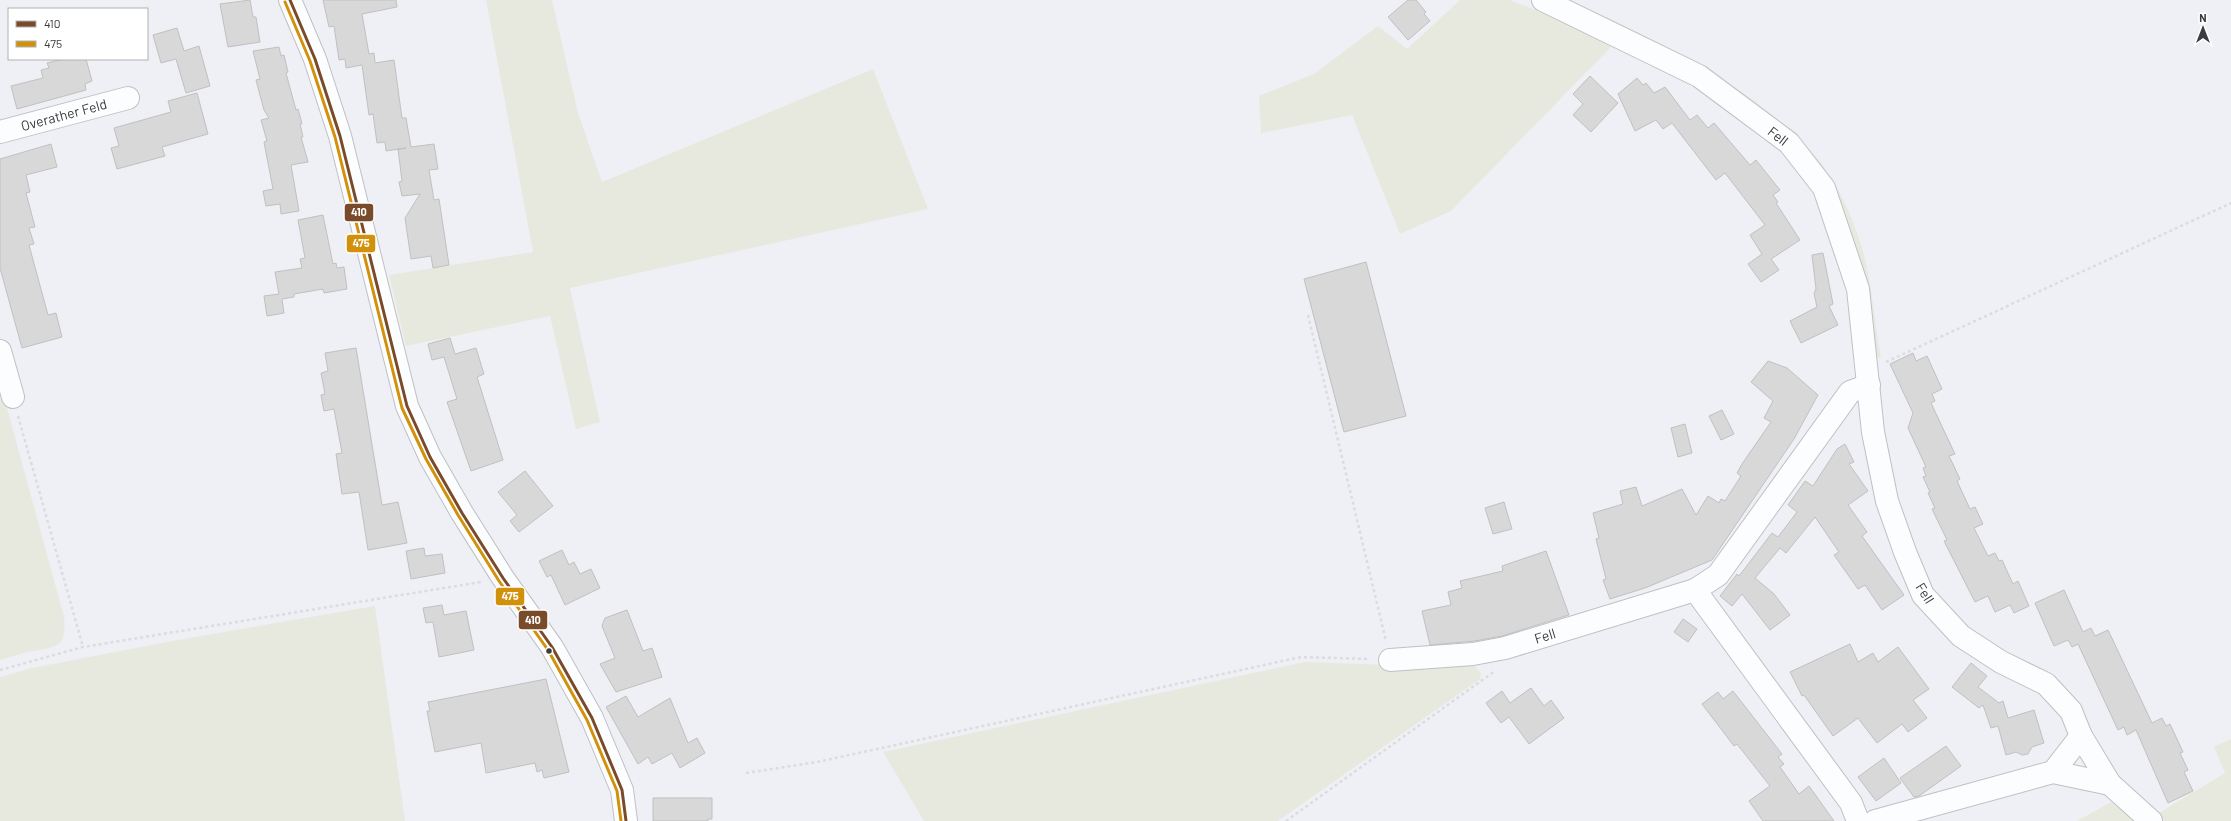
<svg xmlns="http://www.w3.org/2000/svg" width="2231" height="821" font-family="Barlow,sans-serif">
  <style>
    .green { fill: #e7e9df }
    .building { fill: #d8d8d9; stroke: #c1c0c1 }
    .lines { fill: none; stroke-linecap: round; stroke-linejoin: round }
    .street-casing { stroke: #bec0c4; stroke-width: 24 }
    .secondary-casing { stroke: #bec0c4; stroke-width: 24 }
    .path { stroke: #dadcdd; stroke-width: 2.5; stroke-dasharray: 3 3; stroke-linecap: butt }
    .street { stroke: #fcfdfe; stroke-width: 22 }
    .secondary { stroke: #fcfdfe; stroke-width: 22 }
    .bus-1-casing { stroke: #fff; stroke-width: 6 }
    .bus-2-casing { stroke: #fff; stroke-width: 6 }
    .bus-1 { stroke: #7a4b2a; stroke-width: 3 }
    .bus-2 { stroke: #d1910d; stroke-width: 3 }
    .bus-dot { fill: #3a3c3f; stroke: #fff; stroke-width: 1.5 }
    .labels { text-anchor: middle; stroke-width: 3; stroke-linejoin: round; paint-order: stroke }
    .street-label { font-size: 14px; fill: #3a3c3f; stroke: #fff }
    .line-badge { stroke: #fff; stroke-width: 1.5 }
    .badge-label { font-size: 11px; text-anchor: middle; font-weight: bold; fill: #fff }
  </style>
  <rect width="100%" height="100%" fill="#eef0f5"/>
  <g class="green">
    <path d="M486,0H552L578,113L602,182L873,69L928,209L570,288L600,422L576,429L550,316L406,346L389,275L533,252Z"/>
    <path d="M1460,0H1510L1580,28L1611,47L1451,211L1400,234L1352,115L1261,133L1259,96L1314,74L1378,26L1407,49Z"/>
    <path d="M1607,17C1633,31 1660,42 1685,57C1732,83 1780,116 1815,156C1832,174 1849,209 1857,233C1872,272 1873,317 1881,358L1875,357L1808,163L1600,20Z"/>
    <path d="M4,397L64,617C67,646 58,647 33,651C22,653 11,657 0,660V398Z"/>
    <path d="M375,606L405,821H0V677L32,668L172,641Z"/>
    <path d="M1305,662L1420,666L1472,663L1481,673L1480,679L1278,821H924L883,752Z"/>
    <path d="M2231,739V821H2160L2154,816L2225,773L2214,747Z"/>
    <path d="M2111,802L2135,821H2077Z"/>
  </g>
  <g class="building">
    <path d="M250,0L253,17H256L260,42L228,47L220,4Z"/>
    <path d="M323,0H396L397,7L362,14L369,54L374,53L375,63L394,60L402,118H406L411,147L434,144L438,169L429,170L434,200L439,199L449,265L433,268L431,256L411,259L405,218L420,194L402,196L399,182L402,181L398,149L406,148L386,151L385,142L377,143L373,114L369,115L362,65L346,68L345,59L339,60L334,26L329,27Z"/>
    <path d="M1408,0H1416L1426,12L1424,14L1430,21L1408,40L1388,17Z"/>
    <path d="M177,28L184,51L199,46L210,86L186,93L176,59L161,63L153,35Z"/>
    <path d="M279,47L281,56L284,55L288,72L286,73L296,110L298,109L302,124H300L303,137H301L308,162L291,165L299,211L281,214L280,204L266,206L263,191L273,189L264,142L267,141L261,120L269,118L264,110L256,80L260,79L253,51Z"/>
    <path d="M64,59H86L92,81L85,84L86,90L17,109L11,86L43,78L41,70L49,68L47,63Z"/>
    <path d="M1590,76L1618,103L1591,132L1573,115L1583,104L1573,94Z"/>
    <path d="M1637,78L1643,85L1646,83L1654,93L1665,87L1690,120L1697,115L1708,128L1714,123L1750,165L1756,160L1780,190L1773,195L1778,202L1776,203L1800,240L1771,259L1779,270L1761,282L1748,264L1762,254L1750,235L1765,225L1725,173L1716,180L1672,123L1663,129L1656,120L1635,131L1618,94Z"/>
    <path d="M197,93L208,134L162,147L165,156L117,169L111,148L119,146L114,128L171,112L168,101Z"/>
    <path d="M51,144L57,167L26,175L30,192L26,193L35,227L29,228L34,244L29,245L48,315L56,313L62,337L22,348L0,268V159Z"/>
    <path d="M323,215L333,264L336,263L337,268L344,267L347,289L324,293L323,289L294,294V297L282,299L284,313L267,316L264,296L279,294L275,272L302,268L300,259L305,258L298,220Z"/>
    <path d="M1823,253L1833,304L1829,306L1838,325L1801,343L1790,321L1817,307L1814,293L1816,289L1812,255Z"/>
    <path d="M1366,262L1406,416L1344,432L1304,279Z"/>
    <path d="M450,338L455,354L476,348L484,374L477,377L503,460L471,471L447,402L457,399L444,357L432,360L428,344Z"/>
    <path d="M356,348L382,505L398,502L407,543L368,550L359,492L342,494L336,454L342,453L334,409L324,411L321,395L325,394L321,373L328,371L325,353Z"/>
    <path d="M1913,353L1916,361L1927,356L1942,389L1932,394L1935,401L1931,403L1955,454L1949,456L1960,479L1957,481L1970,509L1975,507L1983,524L1974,528L1988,556L1995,553L1999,561L2002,560L2013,584L2018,581L2029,606L2014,613L2010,605L1995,612L1988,596L1975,602L1944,541L1947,540L1932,509L1935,508L1928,493L1930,492L1923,477L1926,476L1923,468L1926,467L1908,428L1913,413L1890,364Z"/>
    <path d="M1768,361L1787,368L1818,395L1794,439L1712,560L1645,588L1610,599L1603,580L1606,579L1596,539L1599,538L1593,513L1623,504L1620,491L1636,487L1642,506L1682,489L1696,515L1708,496L1719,503L1721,499L1725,501L1741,476L1737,473L1742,464L1771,422L1764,418L1773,401L1751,382Z"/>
    <path d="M1722,410L1734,434L1721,440L1709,416Z"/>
    <path d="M1685,424L1692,453L1678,457L1671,428Z"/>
    <path d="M1845,444L1854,462L1849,464L1868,491L1848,505L1867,532L1862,536L1904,595L1882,610L1865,585L1858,589L1834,555L1839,552L1815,517L1786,553L1780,548L1755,578L1774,594L1790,615L1770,630L1742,594L1732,606L1720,596L1737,574L1739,576L1772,533L1778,537L1797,512L1788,505L1805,481L1813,486L1837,449Z"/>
    <path d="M525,471L553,506L519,532L510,521L517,515L498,492Z"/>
    <path d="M1504,502L1512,529L1493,534L1485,508Z"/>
    <path d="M424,548L425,556L442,554L445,573L411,579L406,551Z"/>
    <path d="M562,550L569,565L574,562L580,574L591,569L600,588L565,605L551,575L547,577L539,561Z"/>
    <path d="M1546,551L1569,615L1502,636L1475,641L1430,645L1422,611L1451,605L1448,592L1462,588L1460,581L1503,571L1502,566Z"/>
    <path d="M2064,590L2083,632L2091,628L2095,636L2108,630L2152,723L2162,718L2166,726L2170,724L2183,752L2180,753L2188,770L2184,772L2193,791L2168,803L2136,730L2127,735L2124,727L2118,730L2078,644L2072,647L2068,640L2054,646L2035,603Z"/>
    <path d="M442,605L444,615L466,611L474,650L439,657L433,622L426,623L423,608Z"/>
    <path d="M627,610L643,651L652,648L662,677L616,692L600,664L615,658L602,626L605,618Z"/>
    <path d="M1683,619L1697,629L1688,642L1674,632Z"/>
    <path d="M1850,644L1858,662L1873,653L1878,662L1898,647L1929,689L1913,700L1927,718L1908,732L1902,724L1877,743L1858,718L1833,736L1804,695L1802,696L1790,672Z"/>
    <path d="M1971,663L1987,676L1978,687L1999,703L2003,701L2008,718L2034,710L2044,743L2032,747L2028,754L2022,755L2016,752L2006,755L1998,726L1991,728L1983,705L1979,708L1952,687Z"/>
    <path d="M546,679L569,772L544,778L542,770L537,772L535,763L486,773L481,743L435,752L427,711H430L428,702Z"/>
    <path d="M1531,688L1544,706L1551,700L1564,718L1529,744L1509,717L1501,723L1486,703L1502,691L1510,703Z"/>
    <path d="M1733,691L1782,754L1778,757L1784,764L1780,767L1799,794L1809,786L1834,821H1763L1749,801L1770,786L1737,744L1734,746L1702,704L1718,692L1723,699Z"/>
    <path d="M626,696L638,717L670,698L688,743L697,738L705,753L680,768L672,753L652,764L648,757L638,764L606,707Z"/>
    <path d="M1946,746L1961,766L1919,796L1914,797L1900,778Z"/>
    <path d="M1884,758L1901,783L1876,801L1858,777Z"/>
    <path d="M653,798H712V819H708V821H653Z"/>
  </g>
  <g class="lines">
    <g class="street-casing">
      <g id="street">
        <path d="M1543,0L1699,76L1789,143L1824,188L1858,289L1873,432L1887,501L1905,552L1923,595L1961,636L2001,662L2046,684L2071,711L2081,736L2110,784L2151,821"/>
        <path d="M0,132L128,98"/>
        <path d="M0,351L13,397"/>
        <path d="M1390,660L1473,654L1505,648L1695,590"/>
        <path d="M2053,772L2081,736"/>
        <path d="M1858,821L1851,803L1695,590L1718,575L1850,392L1869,385"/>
        <path d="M1875,821L2053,772L2110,784"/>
      </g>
    </g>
    <g class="secondary-casing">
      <path id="secondary" d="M290,0L315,59L340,136L407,406L430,457L462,513L503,578L552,647L592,718L622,790L626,821"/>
    </g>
    <g class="path">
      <path d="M1308,315L1386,641"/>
      <path d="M1886,362L2231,203"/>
      <path d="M18,416L83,647"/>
      <path d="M0,670L83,647L481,582"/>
      <path d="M746,773L817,762L1301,657L1370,659"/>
      <path d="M1286,821L1495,671"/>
    </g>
    <use href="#street" class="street"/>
    <use href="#secondary" class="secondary"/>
    <g class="bus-1-casing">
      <path id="bus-1" d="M290,0L315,59L340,136L407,406L430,457L462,513L503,578L552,647L592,718L622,790L626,821"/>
    </g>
    <g class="bus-2-casing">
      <path id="bus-2" d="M285,2L310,61L335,137L402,408L426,459L458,515L499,581L548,650L587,720L617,791L621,821"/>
    </g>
    <use href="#bus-1" class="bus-1"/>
    <use href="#bus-2" class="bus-2"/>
  </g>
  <circle class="bus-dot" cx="549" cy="651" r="3.5"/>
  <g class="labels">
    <g class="street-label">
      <text transform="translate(64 115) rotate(-15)" y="5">Overather Feld</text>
      <text transform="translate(1778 136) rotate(38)" y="5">Fell</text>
      <text transform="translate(1925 593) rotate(58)" y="5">Fell</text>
      <text transform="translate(1545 636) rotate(-17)" y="5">Fell</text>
    </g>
  </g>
  <g class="line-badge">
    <rect x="344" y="203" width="30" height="19" rx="4" fill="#7a4b2a"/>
    <rect x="346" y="234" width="30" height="19" rx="4" fill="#d1910d"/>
    <rect x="495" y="587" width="30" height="19" rx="4" fill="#d1910d"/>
    <rect x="518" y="610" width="30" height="20" rx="4" fill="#7a4b2a"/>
  </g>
  <g class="badge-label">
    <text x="359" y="216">410</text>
    <text x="361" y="247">475</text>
    <text x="510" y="600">475</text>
    <text x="533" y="624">410</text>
  </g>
  <rect x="8" y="8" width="140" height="52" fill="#ffffff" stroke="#b0b1b2"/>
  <rect x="16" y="21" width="20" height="6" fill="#7a4b2a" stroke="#b0b1b2"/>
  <text x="44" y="28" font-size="12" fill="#3a3c3f">410</text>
  <rect x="16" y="41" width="20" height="6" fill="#d1910d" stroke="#b0b1b2"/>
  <text x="44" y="48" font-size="12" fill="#3a3c3f">475</text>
  <g transform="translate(2203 28)" stroke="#ffffff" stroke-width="3" paint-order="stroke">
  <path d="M0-3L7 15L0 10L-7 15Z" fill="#3a3c3f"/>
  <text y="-6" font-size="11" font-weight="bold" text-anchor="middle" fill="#3a3c3f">N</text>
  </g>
</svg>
